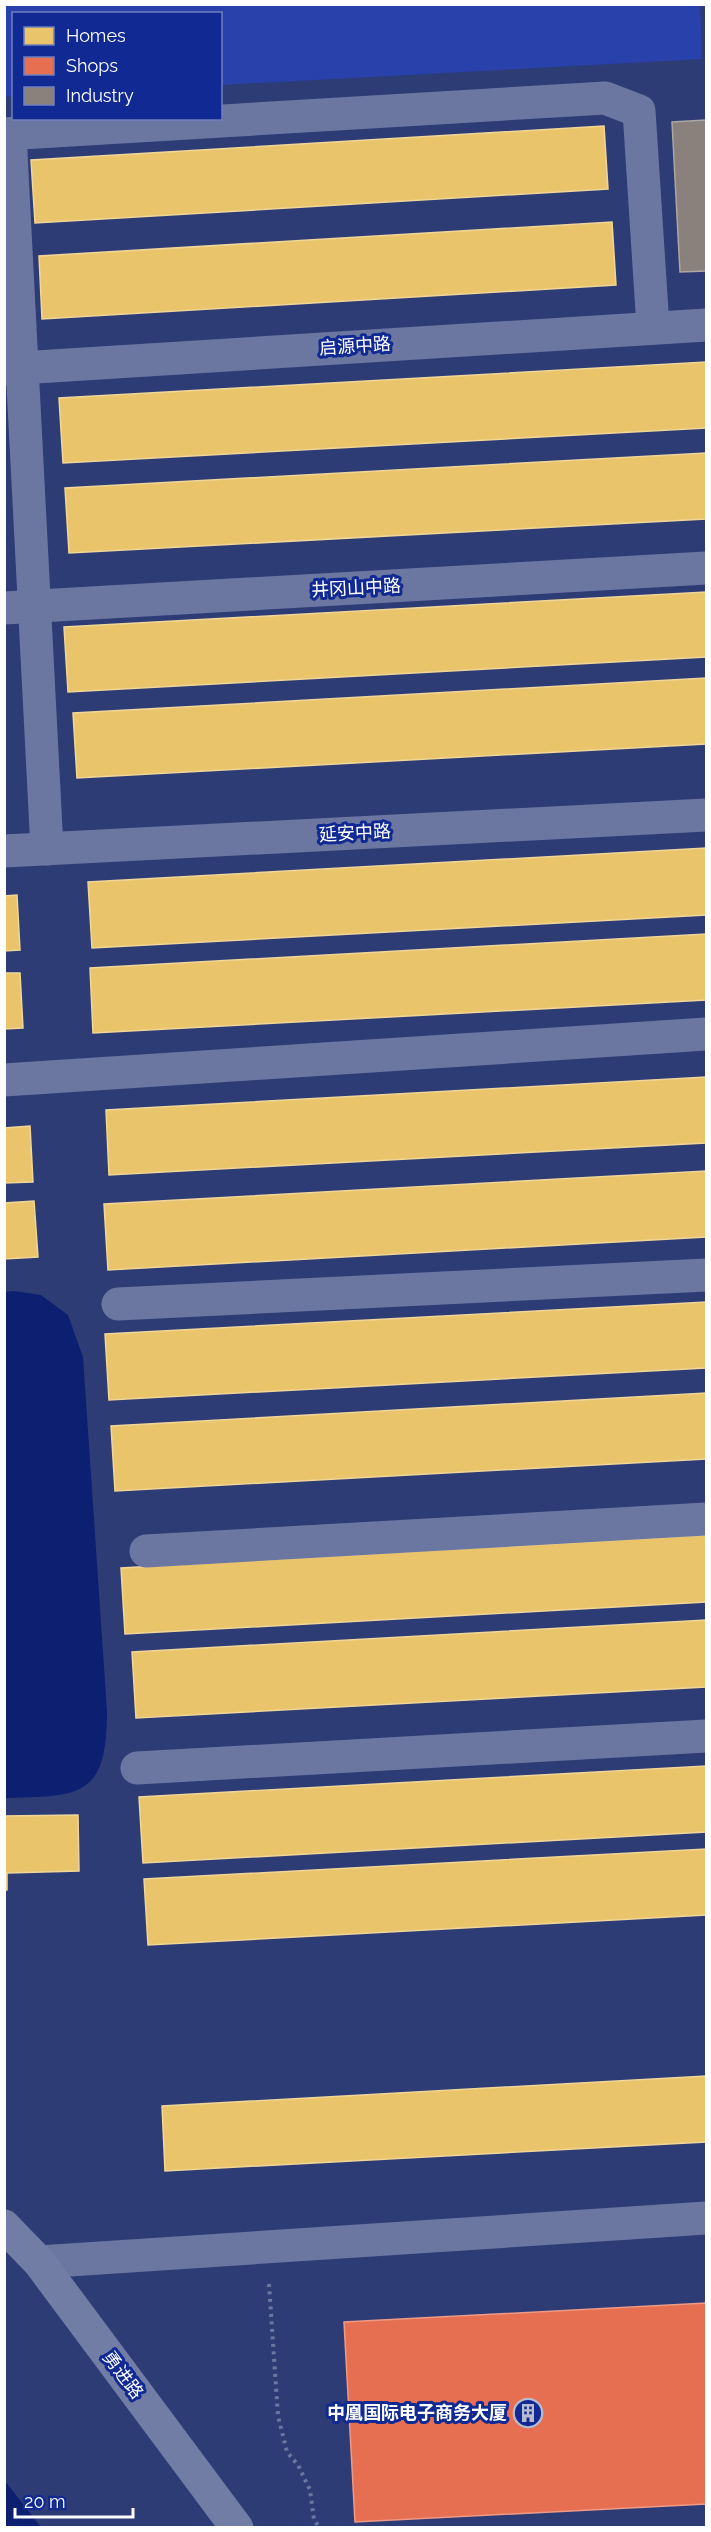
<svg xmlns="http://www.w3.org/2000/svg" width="711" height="2532" font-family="Raleway,'Noto Sans SC',sans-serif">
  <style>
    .green { fill: #2841ab }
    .water { fill: #0d1f70 }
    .homes { fill: #e9c46a; stroke: #f0d697; stroke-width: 1.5 }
    .shops { fill: #e76f51; stroke: #ee9a85; stroke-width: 1.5 }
    .industry { fill: #8a817c; stroke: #ada7a3; stroke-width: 1.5 }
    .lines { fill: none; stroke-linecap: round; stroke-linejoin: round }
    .path { stroke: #6c77a1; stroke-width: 4; stroke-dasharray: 3 4.5; stroke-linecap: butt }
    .street { stroke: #6c77a1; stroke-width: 33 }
    .secondary { stroke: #727da5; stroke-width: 33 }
    .labels { text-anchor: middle; stroke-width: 6; stroke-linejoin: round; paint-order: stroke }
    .street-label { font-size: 18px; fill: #fff; stroke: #112993 }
    .poi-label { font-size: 18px; font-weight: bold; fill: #fff; stroke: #112993; text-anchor: end }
  </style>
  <rect width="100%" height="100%" fill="#2e3c76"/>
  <path class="green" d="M5,4L700,5L702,59L221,85L220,14H14L13,96L5,97Z"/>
  <g class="water">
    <path d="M14,1291L41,1295L68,1315L83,1357L107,1711C107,1798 80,1796 5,1798L4,1292Z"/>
    <path d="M5,2481L41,2527H5Z"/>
  </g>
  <g class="homes">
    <path d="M604,126L608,189L35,223L31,160Z"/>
    <path d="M612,222L616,285L42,319L39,256Z"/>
    <path d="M706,362V428L63,463L59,398Z"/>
    <path d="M706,453V519L69,553L65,488Z"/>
    <path d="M706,592V657L68,692L64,627Z"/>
    <path d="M706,678V744L77,778L73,713Z"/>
    <path d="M706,848V915L92,948L88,882Z"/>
    <path d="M17,895L20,950L4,951V896Z"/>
    <path d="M706,934V1000L93,1033L90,968Z"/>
    <path d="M4,973H20L23,1028L4,1029Z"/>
    <path d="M706,1077V1143L109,1175L106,1110Z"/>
    <path d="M30,1126L33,1182L4,1183V1128Z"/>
    <path d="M706,1171V1237L108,1270L104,1204Z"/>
    <path d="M34,1201L38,1257L4,1259V1203Z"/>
    <path d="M706,1302V1368L109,1400L105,1334Z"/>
    <path d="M706,1393V1459L115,1491L111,1426Z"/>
    <path d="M706,1535V1602L125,1634L121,1568Z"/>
    <path d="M706,1620V1687L136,1718L132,1652Z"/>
    <path d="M706,1766V1832L143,1863L139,1797Z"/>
    <path d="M78,1815L79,1871L7,1873V1890H4V1816Z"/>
    <path d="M706,1849V1915L148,1945L144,1879Z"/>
    <path d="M706,2076V2142L165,2171L162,2106Z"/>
  </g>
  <path class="shops" d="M706,2303V2504L355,2522L344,2322Z"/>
  <path class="industry" d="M706,120V271L680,272L672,122Z"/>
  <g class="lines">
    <path class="path" d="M269,2284L278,2416L287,2452L298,2465L310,2490L314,2520L320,2528"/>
    <g class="street">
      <path d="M4,134L605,98L639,111L653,327"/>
      <path d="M10,134L47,849"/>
      <path d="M4,369L706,325"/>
      <path d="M4,608L706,568"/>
      <path d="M4,851L706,815"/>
      <path d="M4,1080L706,1034"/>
      <path d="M118,1304L706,1275"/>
      <path d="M146,1551L706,1519"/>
      <path d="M137,1768L706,1736"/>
      <path d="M39,2262L706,2218"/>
    </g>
    <path class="secondary" d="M4,2226L39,2262L237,2528"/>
  </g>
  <defs>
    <g id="building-ring" transform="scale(1.5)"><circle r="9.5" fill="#112993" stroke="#b6bbcf" stroke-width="1.5"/><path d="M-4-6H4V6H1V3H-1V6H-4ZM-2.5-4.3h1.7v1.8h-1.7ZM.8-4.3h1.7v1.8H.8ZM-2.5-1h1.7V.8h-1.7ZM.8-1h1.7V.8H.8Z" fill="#b6bbcf"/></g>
  </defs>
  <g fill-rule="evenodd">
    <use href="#building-ring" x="528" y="2413"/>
  </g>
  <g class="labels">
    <g class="street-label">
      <text transform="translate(355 346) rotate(-4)" y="6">启源中路</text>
      <text transform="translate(356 588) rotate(-3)" y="6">井冈山中路</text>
      <text transform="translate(355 833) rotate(-3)" y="6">延安中路</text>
      <text transform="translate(123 2375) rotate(53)" y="6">勇进路</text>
    </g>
    <g class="poi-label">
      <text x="507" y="2419">中凰国际电子商务大厦</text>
    </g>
  </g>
  <rect width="711" height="2532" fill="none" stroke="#ffffff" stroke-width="12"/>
  <rect x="12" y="12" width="210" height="108" fill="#112993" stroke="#707fbe" stroke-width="1.5"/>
  <rect x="24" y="27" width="30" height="18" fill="#e9c46a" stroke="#707fbe" stroke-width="1.5"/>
  <text x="66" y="42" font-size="18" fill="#ffffff">Homes</text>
  <rect x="24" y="57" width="30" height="18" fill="#e76f51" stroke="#707fbe" stroke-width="1.5"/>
  <text x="66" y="72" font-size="18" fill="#ffffff">Shops</text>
  <rect x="24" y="87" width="30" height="18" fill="#8a817c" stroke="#707fbe" stroke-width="1.5"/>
  <text x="66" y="102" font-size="18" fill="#ffffff">Industry</text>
  <path d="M15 2508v9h118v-9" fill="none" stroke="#ffffff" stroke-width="3"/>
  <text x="24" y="2508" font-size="18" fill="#ffffff" stroke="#112993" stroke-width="4.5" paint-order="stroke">20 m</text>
</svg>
